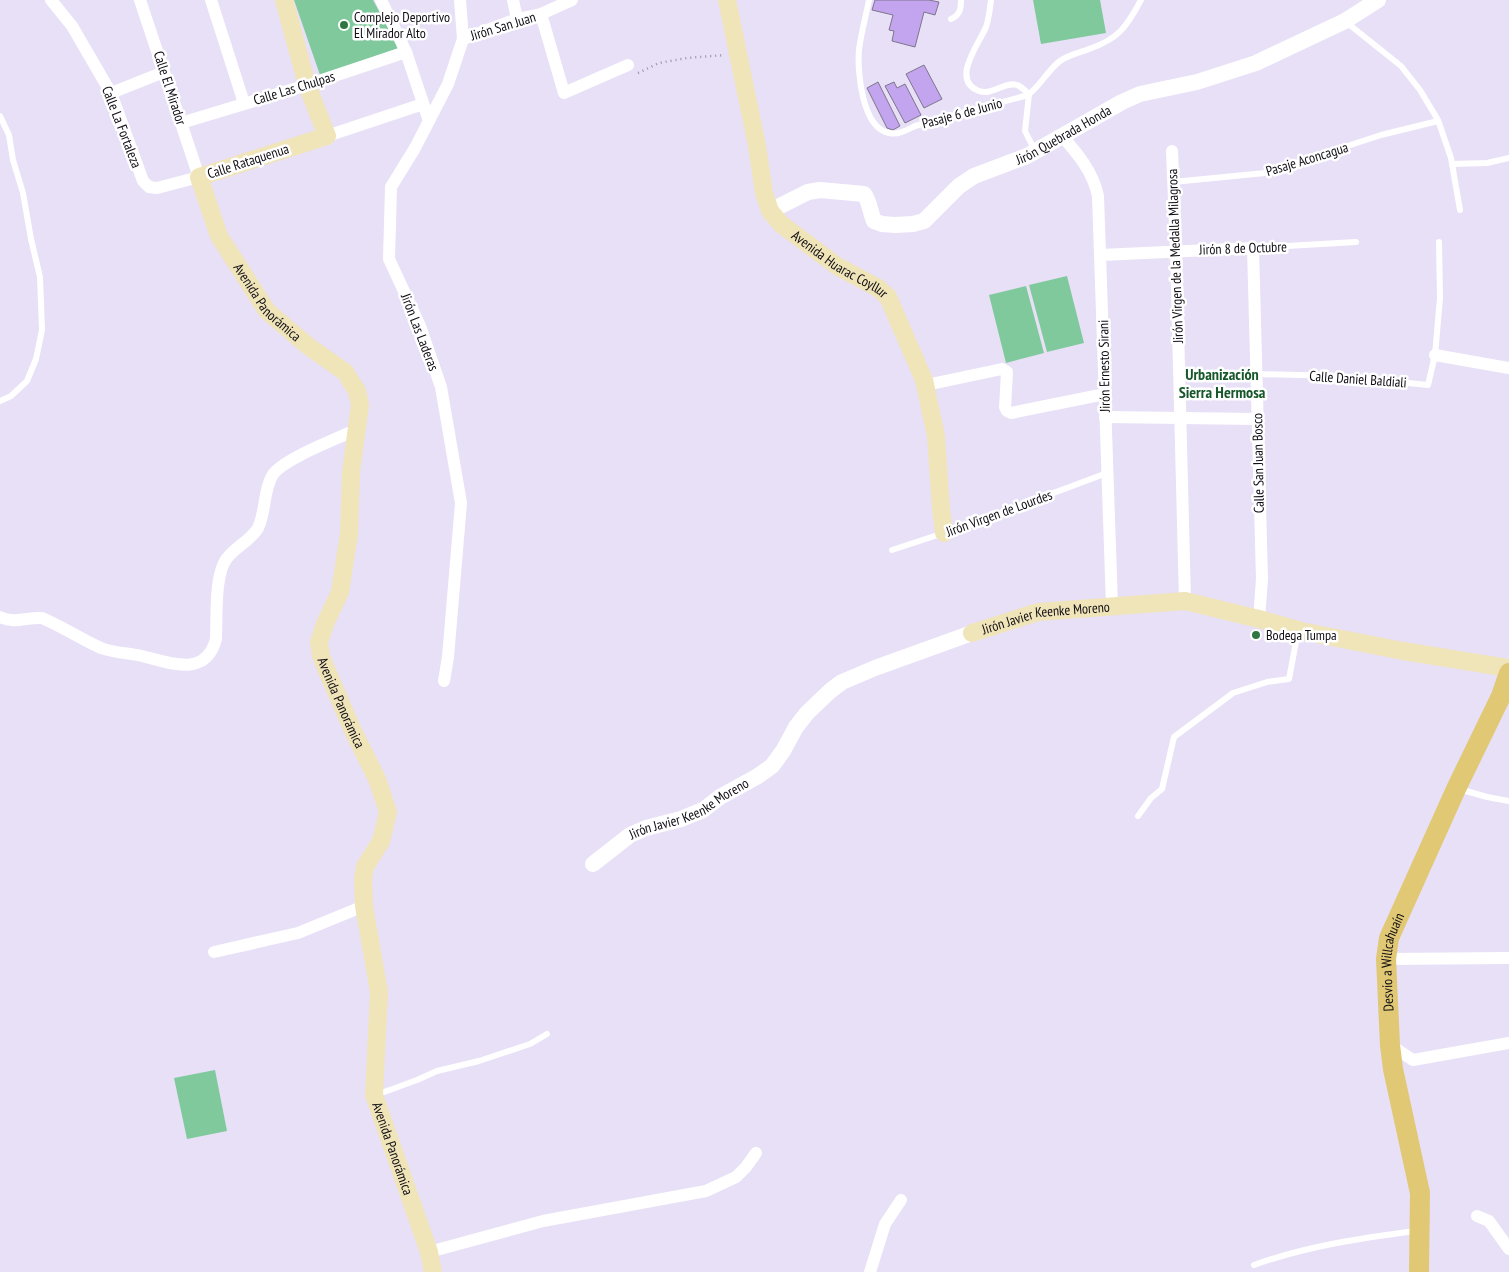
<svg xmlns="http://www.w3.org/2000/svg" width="1509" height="1272" font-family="'PT Sans Narrow',sans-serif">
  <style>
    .green { fill: #7fc99c }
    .building { fill: #c3a5ef; stroke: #7d768a }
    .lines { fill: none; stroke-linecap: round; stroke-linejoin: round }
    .path { stroke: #9892a3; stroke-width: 2.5; stroke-dasharray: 1 4; stroke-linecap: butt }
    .service { stroke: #fff; stroke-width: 6 }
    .minor { stroke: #fff; stroke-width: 12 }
    .tertiary { stroke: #fff; stroke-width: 16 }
    .secondary { stroke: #f0e4b9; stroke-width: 18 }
    .primary { stroke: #e0c874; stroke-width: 20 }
    .poi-dot { fill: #307642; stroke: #fff; stroke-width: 2 }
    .labels { text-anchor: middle; stroke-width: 5; stroke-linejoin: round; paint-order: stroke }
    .poi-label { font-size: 14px; fill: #0f0c13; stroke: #fff; text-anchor: start }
    .street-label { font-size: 14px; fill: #0f0c13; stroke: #fff }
    .quarter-label { font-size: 16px; font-weight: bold; fill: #16582a; stroke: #fff }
  </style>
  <rect width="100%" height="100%" fill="#e8e0f6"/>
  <g class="green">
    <path d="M294,0H373L399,48L320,75Z"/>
    <path d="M1033,0H1100L1106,33L1041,44Z"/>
    <path d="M1067,276L1084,343L1047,352L1029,285Z"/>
    <path d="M1026,286L1044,353L1006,363L989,295Z"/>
    <path d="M215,1070L227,1131L187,1139L174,1078Z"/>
  </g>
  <g class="building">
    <path d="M875,0H929L939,2L935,15L924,12L915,47L892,41L894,31L889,30L893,15L872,10Z"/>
    <path d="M924,65L942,99L924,108L906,74Z"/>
    <path d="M878,82L900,126L893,130L887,128L867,88Z"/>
    <path d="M894,82L897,88L905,84L921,115L905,123L885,86Z"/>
  </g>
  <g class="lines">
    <path class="path" d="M638,73L659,63L687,58L725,55"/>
    <g class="service">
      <path d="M869,0C866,16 861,33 859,50C857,71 862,128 889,133C898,135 907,130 915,126L1028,95C1041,85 1047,71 1060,61C1068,55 1079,53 1089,49C1118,39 1126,28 1141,0"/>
      <path d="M991,0C990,9 989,18 986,27C979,44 950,80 979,91C993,96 1004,81 1017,85C1021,86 1025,91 1029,94L1025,131L1035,151"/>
      <path d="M951,19C960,15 961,9 961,0"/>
      <path d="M1346,22L1401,66L1420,90L1438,120L1451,158L1460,210"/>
      <path d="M0,116L9,135L13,160L23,193L31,239L40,277L42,330L36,359L27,381L11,396L0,401"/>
      <path d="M1452,164L1487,163L1509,158"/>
      <path d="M1173,182L1265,173L1381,135L1438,121"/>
      <path d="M1253,248L1356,242"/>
      <path d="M1256,374L1338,376L1428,385L1435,355L1440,298L1439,242"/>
      <path d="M892,550L968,525L1107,473"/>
      <path d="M1459,789L1487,797L1509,801"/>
      <path d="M1138,816L1151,798L1162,789L1174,737L1233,693L1267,682L1289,679L1298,631"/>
      <path d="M376,1095L417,1080L437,1071L479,1061L530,1044L547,1034"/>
      <path d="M1254,1265C1307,1246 1361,1238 1416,1231"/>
    </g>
    <g class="minor">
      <path d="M51,0L72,26L111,93L143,181L149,187L157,188L199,177L140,0"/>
      <path d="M211,0L244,103"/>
      <path d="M381,0L406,52L429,121"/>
      <path d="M513,0L517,19"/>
      <path d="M541,14L564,93L628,65"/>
      <path d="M463,39L517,19L541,14L572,0"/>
      <path d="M111,93L164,72"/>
      <path d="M181,123L307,85L406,52"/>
      <path d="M327,136L423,104"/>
      <path d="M1062,136C1078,154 1093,172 1098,196L1112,606"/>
      <path d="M1172,151L1176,250L1185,601"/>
      <path d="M1101,255L1253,248L1262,579L1259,619"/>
      <path d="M1435,355L1509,368"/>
      <path d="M924,380L926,383L931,384L1002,369L1007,372L1005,407L1007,411L1011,413L1105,394"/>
      <path d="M1105,417L1257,419"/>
      <path d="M0,617C14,624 28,617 42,618C63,627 81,639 101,648C114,653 129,653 142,656C170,663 206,678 216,639C217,618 214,572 228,557C237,546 251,540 258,528C266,512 263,492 272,476C280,460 339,438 358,429"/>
      <path d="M444,681L448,657L461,503L441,387L420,326L389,259L391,187L415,148L448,84L463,39L460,0"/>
      <path d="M214,952L298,933L364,906"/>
      <path d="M1386,959L1509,958"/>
      <path d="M1390,1045L1413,1060L1509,1043"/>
      <path d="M1477,1216L1489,1221L1509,1249"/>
      <path d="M429,1252L543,1221L706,1191L736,1177L746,1167L756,1153"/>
      <path d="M870,1272L885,1224L901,1200"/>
    </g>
    <g class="tertiary">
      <path id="s1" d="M770,211L808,192L820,190L864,194C870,202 870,212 874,221L882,224L895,225L913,224L924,221L959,186L974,176L1027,156L1122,102L1140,94L1197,82L1256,63L1345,21L1378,0"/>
      <path id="s2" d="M593,864L630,835L646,828L681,819L703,810L720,797L758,776L772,766L783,751L796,727L807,713L830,691L842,682L875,668L972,633"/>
    </g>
    <g class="secondary">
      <path id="s3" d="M284,0L307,85L327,136L199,177L219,236L267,311L308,346L345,372L357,391L360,405L351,472L349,534L340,592L325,624L319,642L321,656L327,671L353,731L377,779L388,812L381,841L365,867L363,879L364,906L379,992L374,1095L429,1252L433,1272"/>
      <path id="s4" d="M727,0L757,146L764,193L770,211L781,224L837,266L878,288L888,297L924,380L936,436L941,509L944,533"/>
      <path id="s5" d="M972,633L1038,612L1185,601L1259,619L1301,631L1403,651L1509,668"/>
    </g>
    <path class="primary" id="s6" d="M1419,1272L1420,1193L1393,1069L1390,1045L1386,959L1389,938L1456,789L1501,696L1509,673"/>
  </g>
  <g class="poi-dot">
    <circle cx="344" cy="25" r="5"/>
    <circle cx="1256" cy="635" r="5"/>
  </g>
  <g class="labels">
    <g class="poi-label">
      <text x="354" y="22">Complejo Deportivo<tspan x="354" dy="16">El Mirador Alto</tspan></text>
      <text x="1266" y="640">Bodega Tumpa</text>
    </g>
    <g class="street-label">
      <text transform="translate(503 26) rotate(-17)" y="5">Jirón San Juan</text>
      <text transform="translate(170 88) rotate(72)" y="5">Calle El Mirador</text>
      <text transform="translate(294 88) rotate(-17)" y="5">Calle Las Chulpas</text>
      <text transform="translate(962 113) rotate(-15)" y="5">Pasaje 6 de Junio</text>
      <text transform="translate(122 127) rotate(69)" y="5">Calle La Fortaleza</text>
      <text dy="5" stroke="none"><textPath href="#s1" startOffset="345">Jirón Quebrada Honda</textPath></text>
      <text transform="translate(1307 159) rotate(-17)" y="5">Pasaje Aconcagua</text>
      <text transform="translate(248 161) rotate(-18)" y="5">Calle Rataquenua</text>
      <text transform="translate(1243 248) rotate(-2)" y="5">Jirón 8 de Octubre</text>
      <text transform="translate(1175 256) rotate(-92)" y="5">Jirón Virgen de la Medalla Milagrosa</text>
      <text dy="5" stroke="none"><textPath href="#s4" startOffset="304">Avenida Huarac Coyllur</textPath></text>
      <text dy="5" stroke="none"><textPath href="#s3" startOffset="422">Avenida Panorámica</textPath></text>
      <text transform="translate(420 332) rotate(69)" y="5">Jirón Las Laderas</text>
      <text transform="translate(1104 366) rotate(-91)" y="5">Jirón Ernesto Sirani</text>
      <text transform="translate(1358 379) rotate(4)" y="5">Calle Daniel Baldiali</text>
      <text transform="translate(1258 463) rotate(-91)" y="5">Calle San Juan Bosco</text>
      <text transform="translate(999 513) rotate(-20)" y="5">Jirón Virgen de Lourdes</text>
      <text dy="5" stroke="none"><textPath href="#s5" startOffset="76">Jirón Javier Keenke Moreno</textPath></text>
      <text dy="5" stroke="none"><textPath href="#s3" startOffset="872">Avenida Panorámica</textPath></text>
      <text dy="5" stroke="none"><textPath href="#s2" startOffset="112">Jirón Javier Keenke Moreno</textPath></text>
      <text dy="5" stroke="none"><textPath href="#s6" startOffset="314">Desvío a Willcahuaín</textPath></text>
      <text dy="5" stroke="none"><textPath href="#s3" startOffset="1338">Avenida Panorámica</textPath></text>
    </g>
    <g class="quarter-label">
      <text x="1222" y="380">Urbanización<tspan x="1222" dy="18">Sierra Hermosa</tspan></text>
    </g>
  </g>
</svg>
